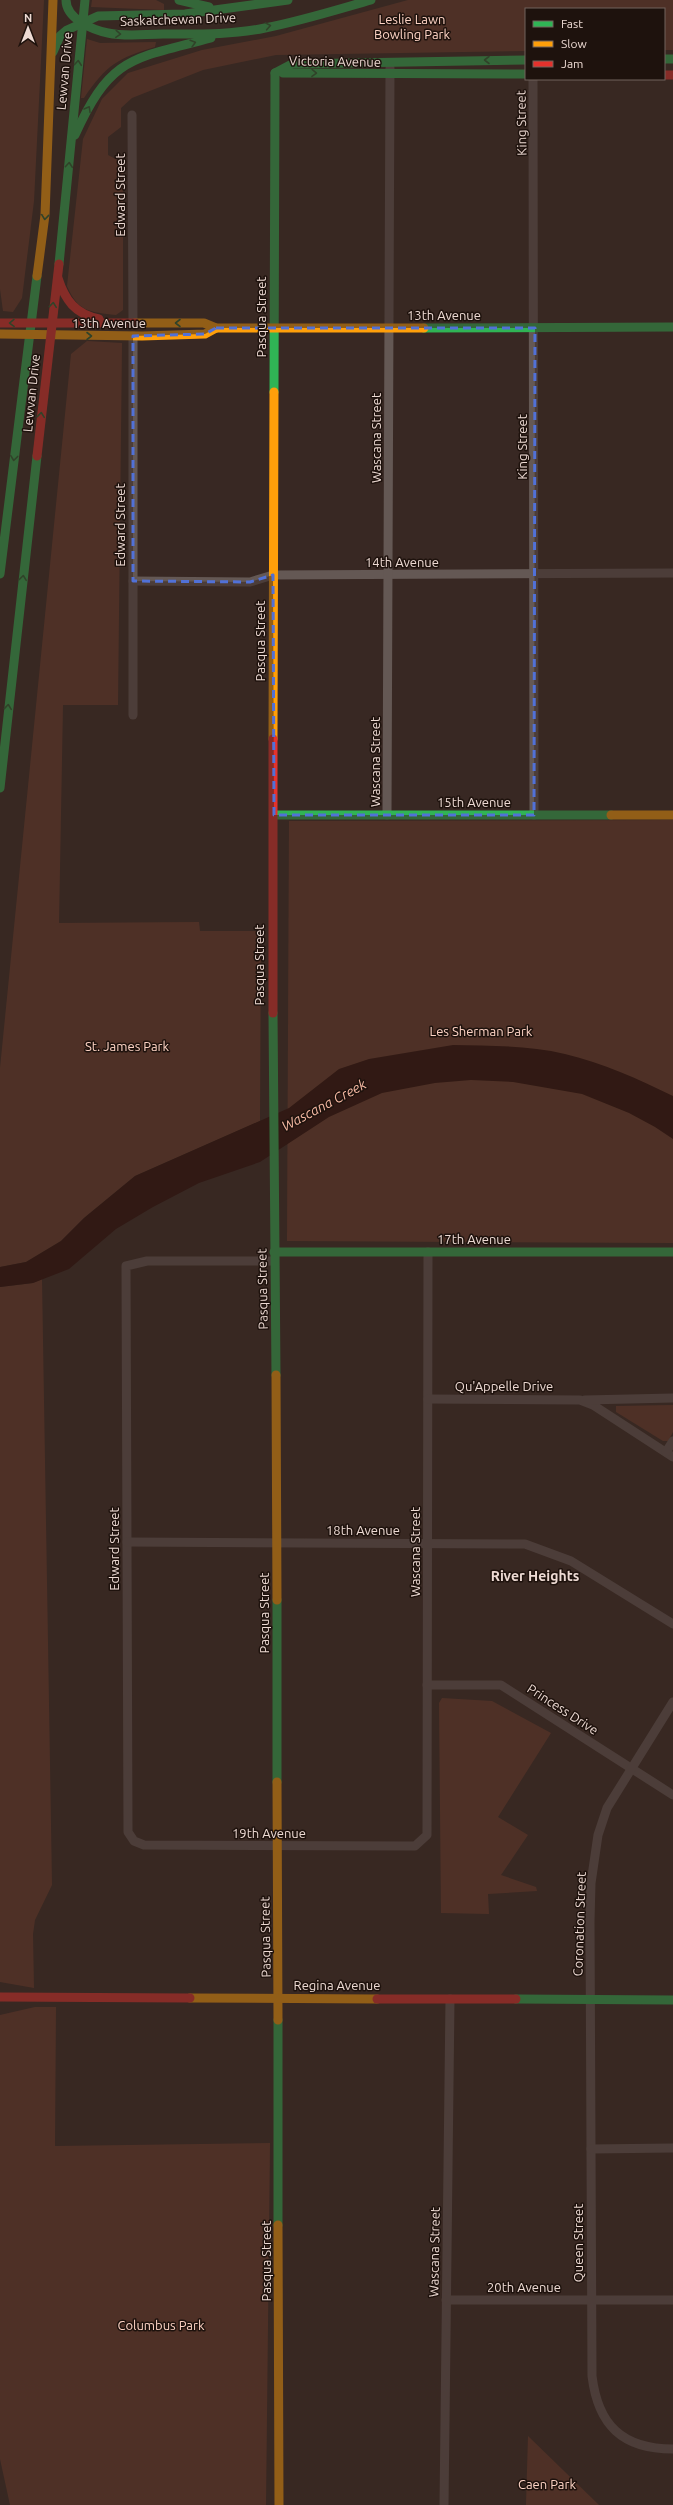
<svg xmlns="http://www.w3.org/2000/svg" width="673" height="2505" font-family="Ubuntu,sans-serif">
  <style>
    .green { fill: #693b2a }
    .water { fill: #280803 }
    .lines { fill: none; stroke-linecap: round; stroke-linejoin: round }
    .street { stroke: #645854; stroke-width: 9 }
    .fast { stroke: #30b455; stroke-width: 9 }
    .slow { stroke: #ff9f0a; stroke-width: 9 }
    .jam { stroke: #e5322d; stroke-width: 9 }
    .oneway { stroke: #276331 }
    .marked { fill: none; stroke: #5171d7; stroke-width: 3; stroke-dasharray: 8 5; stroke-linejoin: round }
    .labels { text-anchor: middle; stroke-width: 3; stroke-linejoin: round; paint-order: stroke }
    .street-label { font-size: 13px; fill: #eddad3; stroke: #1e120d }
    .park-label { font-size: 13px; fill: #fdd3c4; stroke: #1e120d }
    .water-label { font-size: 14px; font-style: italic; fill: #f6b9a3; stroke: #1e120d }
    .neighbourhood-label { font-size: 14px; font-weight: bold; fill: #eddad3; stroke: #1e120d }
  </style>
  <rect width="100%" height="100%" fill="#382823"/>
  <g class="green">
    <path d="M0,0H44L34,201L22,298L13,312L3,311L0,289Z"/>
    <path d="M92,0H156L164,4V10L91,7Z"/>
    <path d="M408,0H673V50H664V9H526V51L276,55L203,70L132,98L121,108V127L108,137V155L123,163V310L116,315C90,312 78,312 67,286L83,139L102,99L128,73L202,50L276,36Z"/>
    <path d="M87,39L100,43L156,42L155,47C118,58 106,65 84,98H81Z"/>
    <path d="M87,341L122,343L118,705H63L59,923L199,922L200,931H261L260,1121L135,1176L84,1218L61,1241L26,1262L0,1267V1068L71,354Z"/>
    <path d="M673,820V1243L287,1241L289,821Z"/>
    <path d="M42,1279L52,1885L35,1920L33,1934L34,1988L0,1982V1287L33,1283Z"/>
    <path d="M673,1405V1432L668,1441H663L616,1412V1406Z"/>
    <path d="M442,1698L492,1701L551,1733L498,1817L528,1835L501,1875L536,1887L537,1891L488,1894L489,1914L441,1913L439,1703Z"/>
    <path d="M35,2007H56L55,2146L270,2143L266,2505H10L0,2459V2015Z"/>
    <path d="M528,2436L599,2505H526Z"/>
  </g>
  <path class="water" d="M453,1045C490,1046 529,1045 565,1054C603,1063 638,1079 673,1096V1139L655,1127L629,1113L582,1094L513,1082L471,1080L435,1083L382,1093L329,1117L260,1162L199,1183L153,1207L116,1229L69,1269L33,1283L0,1287V1267L26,1262L61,1241L84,1218L135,1176L289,1108L339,1069L369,1059Z"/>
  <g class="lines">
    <g class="street">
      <path d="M533,79L534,815"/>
      <path d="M132,115L133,323"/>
      <path d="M133,581L250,582L273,575L673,573"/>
      <path d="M133,715V336"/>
      <path d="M387,815L390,68"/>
      <path d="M274,1261H147L126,1266L128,1832L134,1841L144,1845L415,1846L427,1835L428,1252"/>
      <path d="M428,1399L580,1400L593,1405L673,1457"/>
      <path d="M585,1400L673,1398"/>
      <path d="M666,1452L673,1441"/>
      <path d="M127,1542L525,1544L571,1561L673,1624"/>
      <path d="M427,1685H501L673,1795"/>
      <path d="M673,1702L607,1808L598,1835L591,1883L590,1921L592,2376C598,2425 622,2449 673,2449"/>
      <path d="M591,2149L673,2148"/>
      <path d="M446,2300H673"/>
      <path d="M444,2505L450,1999"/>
    </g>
    <g class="fast">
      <path d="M66,0C66,19 93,30 108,33C126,37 145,34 163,34C197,34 231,35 265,28C301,21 336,10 371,0"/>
      <path d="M179,0L209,7"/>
      <path d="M53,52L60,36L67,30L98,16L185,14L288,0"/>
      <path d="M664,59H673"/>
      <path d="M275,73L292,64L526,60"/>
      <path d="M283,73L526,74"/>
      <path d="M75,135C111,55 133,59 211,38"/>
      <path d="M59,264L85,0"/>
      <path d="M424,328L673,327"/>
      <path d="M274,392L275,73"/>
      <path d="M0,574L37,276"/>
      <path d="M0,788L37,456"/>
      <path d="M274,815H611"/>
      <path d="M273,1013L276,1375"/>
      <path d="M274,1252H673"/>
      <path d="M277,1600V1782"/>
      <path d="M516,1999L673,2000"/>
      <path d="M278,2020V2225"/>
    </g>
    <g class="slow">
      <path d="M37,276L45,215L53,0"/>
      <path d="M135,323H204L216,328H424"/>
      <path d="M0,334L142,336L205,334L216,328"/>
      <path d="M273,739L274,392"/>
      <path d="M611,815H673"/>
      <path d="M276,1375L277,1600"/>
      <path d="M277,1782L278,2020"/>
      <path d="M190,1998L377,1999"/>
      <path d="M278,2225L279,2505"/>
    </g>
    <g class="jam">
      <path d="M664,75H673"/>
      <path d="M58,278C65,300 75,314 99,319"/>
      <path d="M0,323H135"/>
      <path d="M37,456L59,264"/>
      <path d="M273,1013V739"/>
      <path d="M0,1997L190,1998"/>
      <path d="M377,1999H516"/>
    </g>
  </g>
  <defs><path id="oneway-chevron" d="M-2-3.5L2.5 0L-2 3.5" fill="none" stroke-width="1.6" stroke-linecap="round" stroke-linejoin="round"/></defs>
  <g class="oneway">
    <use href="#oneway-chevron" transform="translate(268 26) rotate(-10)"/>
    <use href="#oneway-chevron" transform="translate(118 34) rotate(3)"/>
    <use href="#oneway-chevron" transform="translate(193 43) rotate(-16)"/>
    <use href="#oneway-chevron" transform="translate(487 60) rotate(180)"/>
    <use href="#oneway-chevron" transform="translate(78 63) rotate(-85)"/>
    <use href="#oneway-chevron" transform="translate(314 73) rotate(1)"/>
    <use href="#oneway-chevron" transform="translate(88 109) rotate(-60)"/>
    <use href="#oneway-chevron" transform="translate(69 165) rotate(-85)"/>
    <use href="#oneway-chevron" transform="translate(45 217) rotate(96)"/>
    <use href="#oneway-chevron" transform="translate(53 305) rotate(-84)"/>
    <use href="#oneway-chevron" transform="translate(12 323) rotate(179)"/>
    <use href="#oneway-chevron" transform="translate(178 323) rotate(-180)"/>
    <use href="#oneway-chevron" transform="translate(89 336)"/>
    <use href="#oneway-chevron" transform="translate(41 415) rotate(-84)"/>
    <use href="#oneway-chevron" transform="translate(14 458) rotate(97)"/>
    <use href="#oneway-chevron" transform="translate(23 578) rotate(-83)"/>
    <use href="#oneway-chevron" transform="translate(8 707) rotate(-84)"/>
  </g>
  <path d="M0 0H673V2505H0ZM216,328H535L534,815H274L273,575L250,582L133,581V336L205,334Z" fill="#382823" fill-opacity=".55" fill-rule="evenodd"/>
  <path class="marked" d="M216,328H535L534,815H274L273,575L250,582L133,581V336L205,334Z"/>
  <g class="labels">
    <g class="street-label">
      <text transform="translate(178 19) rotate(-2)" y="5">Saskatchewan Drive</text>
      <text transform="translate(335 61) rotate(1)" y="5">Victoria Avenue</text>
      <text transform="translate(64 71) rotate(-85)" y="5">Lewvan Drive</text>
      <text transform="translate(521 123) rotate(-91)" y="5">King Street</text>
      <text transform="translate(120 195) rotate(-90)" y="5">Edward Street</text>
      <text x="444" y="320">13th Avenue</text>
      <text transform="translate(261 317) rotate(-90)" y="5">Pasqua Street</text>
      <text x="109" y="328">13th Avenue</text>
      <text transform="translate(31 393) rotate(-84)" y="5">Lewvan Drive</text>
      <text transform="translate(376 438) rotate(-90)" y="5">Wascana Street</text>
      <text transform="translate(522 447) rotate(-90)" y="5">King Street</text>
      <text transform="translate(120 525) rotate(-90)" y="5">Edward Street</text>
      <text x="402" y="567">14th Avenue</text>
      <text transform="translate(260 641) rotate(-90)" y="5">Pasqua Street</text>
      <text transform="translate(375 762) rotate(-90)" y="5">Wascana Street</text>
      <text x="474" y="807">15th Avenue</text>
      <text transform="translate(259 965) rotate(-90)" y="5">Pasqua Street</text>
      <text x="474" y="1244">17th Avenue</text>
      <text transform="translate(262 1289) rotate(-91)" y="5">Pasqua Street</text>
      <text x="504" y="1391">Qu'Appelle Drive</text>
      <text x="363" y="1535">18th Avenue</text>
      <text transform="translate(114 1549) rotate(-90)" y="5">Edward Street</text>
      <text transform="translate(415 1552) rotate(-90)" y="5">Wascana Street</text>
      <text transform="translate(264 1613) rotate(-90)" y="5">Pasqua Street</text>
      <text transform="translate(563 1709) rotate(33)" y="5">Princess Drive</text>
      <text x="269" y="1838">19th Avenue</text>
      <text transform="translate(579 1924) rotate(-88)" y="5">Coronation Street</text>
      <text transform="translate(265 1937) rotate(-91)" y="5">Pasqua Street</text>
      <text x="337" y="1990">Regina Avenue</text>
      <text transform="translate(578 2243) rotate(-90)" y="5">Queen Street</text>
      <text transform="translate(434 2252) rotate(-89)" y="5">Wascana Street</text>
      <text transform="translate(266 2261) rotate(-90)" y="5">Pasqua Street</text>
      <text x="524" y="2292">20th Avenue</text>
    </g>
    <g class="park-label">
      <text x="412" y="24">Leslie Lawn<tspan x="412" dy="15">Bowling Park</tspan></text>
      <text x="481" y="1036">Les Sherman Park</text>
      <text x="127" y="1051">St. James Park</text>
      <text x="161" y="2330">Columbus Park</text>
      <text x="547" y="2489">Caen Park</text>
    </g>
    <g class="water-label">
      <text transform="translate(324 1105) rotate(-28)" y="5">Wascana Creek</text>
    </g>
    <g class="neighbourhood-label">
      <text x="535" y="1581">River Heights</text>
    </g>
  </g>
  <rect x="525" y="8" width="140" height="72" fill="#1e120d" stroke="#71625c"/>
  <rect x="533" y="21" width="20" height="6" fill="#30b455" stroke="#71625c"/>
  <text x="561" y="28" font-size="12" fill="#eddad3">Fast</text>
  <rect x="533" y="41" width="20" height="6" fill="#ff9f0a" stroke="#71625c"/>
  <text x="561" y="48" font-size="12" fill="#eddad3">Slow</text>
  <rect x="533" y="61" width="20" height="6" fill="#e5322d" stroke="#71625c"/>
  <text x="561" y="68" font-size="12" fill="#eddad3">Jam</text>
  <g transform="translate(28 28)" stroke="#1e120d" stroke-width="3" paint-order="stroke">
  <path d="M0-3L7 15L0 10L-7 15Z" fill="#eddad3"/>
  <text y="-6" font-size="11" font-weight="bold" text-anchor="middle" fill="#eddad3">N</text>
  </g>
</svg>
